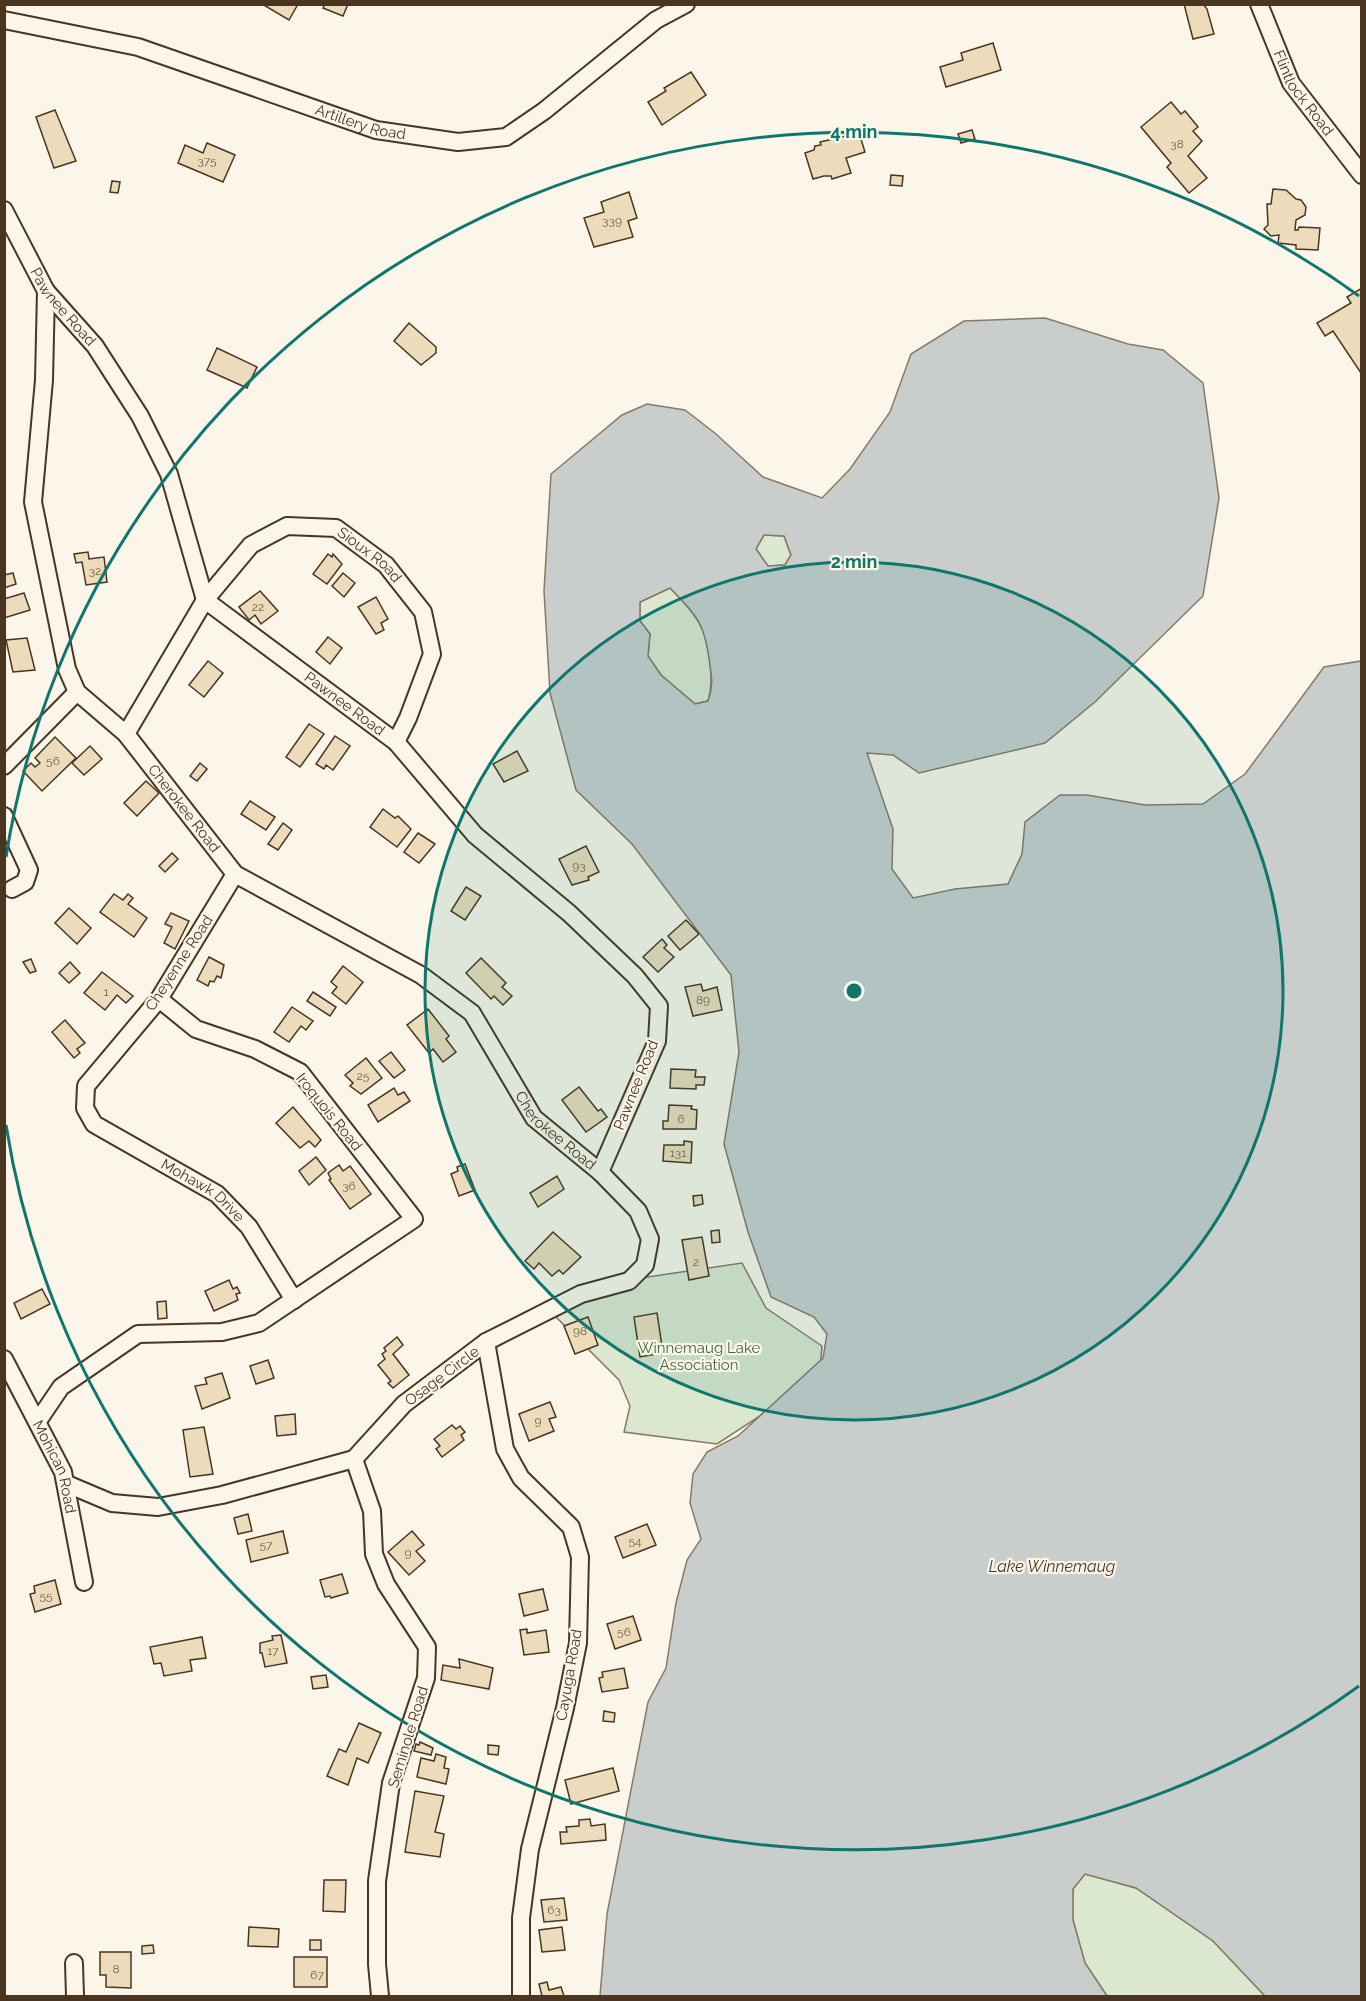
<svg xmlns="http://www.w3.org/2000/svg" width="1366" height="2001" font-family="Raleway,sans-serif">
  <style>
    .green { fill: #dce7d0; stroke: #887966; stroke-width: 1.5 }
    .water { fill: #c9cecd; stroke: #887966; stroke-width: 1.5; fill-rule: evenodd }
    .building { fill: #ecdcbc; stroke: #4a3520; stroke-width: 1.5 }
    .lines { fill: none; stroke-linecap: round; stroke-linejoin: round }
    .street-casing { stroke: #4a3520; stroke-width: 20 }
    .street { stroke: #fbf6e9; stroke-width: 16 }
    .ring { fill: none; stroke: #0f766e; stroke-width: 3 }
    .labels { text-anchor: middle; stroke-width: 4.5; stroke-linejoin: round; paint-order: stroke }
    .number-label { font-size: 12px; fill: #725f47 }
    .street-label { font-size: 15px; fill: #4a3520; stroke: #fbf6e9 }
    .park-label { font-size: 15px; fill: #436837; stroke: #fbf6e9 }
    .water-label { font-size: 16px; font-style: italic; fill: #4a3520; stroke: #fbf6e9 }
    .centre { fill: #0f766e; stroke: #fbf6e9; stroke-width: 3 }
    .ring-label { font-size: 18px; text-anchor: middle; font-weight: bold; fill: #0f766e; stroke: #fbf6e9; stroke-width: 4.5; stroke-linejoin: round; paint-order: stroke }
  </style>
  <rect width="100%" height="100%" fill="#fbf6e9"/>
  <g class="green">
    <path d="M764,535L784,536L791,555L785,565L768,566L756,549Z"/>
    <path d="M670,588C697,616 706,625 710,664C712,678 712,688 708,701L695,704L661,675L648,656L650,634L640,621V602Z"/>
    <path d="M742,1263L766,1308L822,1346L820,1369L769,1410L717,1444L624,1432L630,1406L619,1380L554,1315L587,1286Z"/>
    <path d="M1085,1874L1136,1888L1213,1941L1265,1996H1107L1085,1963L1073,1920V1889Z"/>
  </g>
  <path class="water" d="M1045,318L1128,344L1163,350L1203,383L1219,498L1203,596L1095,702L1045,743L919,773L893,755L867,753L893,829L892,869L913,898L955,889L1008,884L1022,854L1025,822L1060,795H1087L1145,805L1203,804L1245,774L1324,667L1361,661V1996H1265L1213,1941L1136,1888L1085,1874L1073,1889V1920L1085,1963L1107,1996H600L607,1914L648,1702L666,1668L676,1603L687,1560L701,1539L690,1503L693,1474L707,1452L738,1436L823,1358L827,1334L814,1317L771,1297L748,1232L724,1144L739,1052L731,975L632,844L576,790L550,693L544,591L551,474L622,415L647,404L685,410L716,434L763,477L822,498L850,469L890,412L911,354L964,321ZM764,535L784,536L791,555L785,565L768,566L756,549ZM670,588C698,617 705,624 710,665C712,678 713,688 708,701L695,704L661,675L648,656L650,634L640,621V602Z"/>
  <g class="building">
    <path d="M262,4H298L289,20Z"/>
    <path d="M325,4H348L343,16L323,8Z"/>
    <path d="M1184,4H1203L1207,9L1214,34L1193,39Z"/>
    <path d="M993,43L1001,70L946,87L940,67L963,60L961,53Z"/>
    <path d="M691,72L706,95L662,125L648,102L666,91L664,88Z"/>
    <path d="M1171,102L1181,114L1185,111L1198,127L1193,131L1202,141L1188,156L1207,178L1189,193L1167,167L1171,163L1141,127Z"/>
    <path d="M55,110L76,161L54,168L36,117Z"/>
    <path d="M972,130L975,139L961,143L958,134Z"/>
    <path d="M859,133L865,152L846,158L851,173L832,179L831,176H824L813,179L805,153L814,150L815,146L821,145L820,142Z"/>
    <path d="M207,143L235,155L223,182L178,163L185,145L203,153Z"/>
    <path d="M891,175L903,176L902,186L890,185Z"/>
    <path d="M112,181L120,182L118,193L110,192Z"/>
    <path d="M1273,189L1286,190L1296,199L1301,200L1306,207L1305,215L1296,220L1295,230H1298L1299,227L1320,228L1318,250L1296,249V245L1278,243L1279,235L1271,236L1264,229L1268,225L1267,204H1271Z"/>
    <path d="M629,192L637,218L628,221L633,237L594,247L584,218L604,212L601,202Z"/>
    <path d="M1362,288V373H1361L1333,331L1325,336L1317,323L1351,303L1347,297Z"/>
    <path d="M409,323L436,347V353L421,365L394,341Z"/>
    <path d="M217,348L257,367L247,388L207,370Z"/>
    <path d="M88,552L89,559L104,557L107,582L86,585L82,562L76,563L74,554Z"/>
    <path d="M328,554L332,557L333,554L342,564L327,584L313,574Z"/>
    <path d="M13,573L16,584L4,588V575Z"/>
    <path d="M343,573L355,583L344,597L332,586Z"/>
    <path d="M260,591L278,611L261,624L255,615L249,620L239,607Z"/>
    <path d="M24,593L30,610L4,618V599Z"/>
    <path d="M376,597L388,619L381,623L384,630L376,634L358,607Z"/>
    <path d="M328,637L342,648L330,664L316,652Z"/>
    <path d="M27,638L35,670L13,672L6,640Z"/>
    <path d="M208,661L223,673L204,697L189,685Z"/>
    <path d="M309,724L324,734L300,767L286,757Z"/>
    <path d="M335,736L350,746L333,770L326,765L324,769L316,764Z"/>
    <path d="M55,737L76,758L42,791L23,771L31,763L35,767L40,763L35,758Z"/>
    <path d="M90,746L102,759L84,775L72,763Z"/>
    <path d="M517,751L528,771L504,782L493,764Z"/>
    <path d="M200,763L207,769L197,781L190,776Z"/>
    <path d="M146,781L159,793L137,816L124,803Z"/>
    <path d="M250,801L275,817L266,830L241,814Z"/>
    <path d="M383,809L395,818L398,816L411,829L397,847L370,827Z"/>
    <path d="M283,823L292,830L278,850L268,844Z"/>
    <path d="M418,833L435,844L419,863L404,852Z"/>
    <path d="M586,846L599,872L588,877L589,880L572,885L559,859Z"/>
    <path d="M172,853L178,859L165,872L159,866Z"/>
    <path d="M466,887L481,896L465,920L451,911Z"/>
    <path d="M114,894L123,900L128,894L133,898L128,904L147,918L134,937L100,912Z"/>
    <path d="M69,908L91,928L77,944L55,923Z"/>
    <path d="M171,913L189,921L175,949L164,943L172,927L165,924Z"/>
    <path d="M686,920L699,934L680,950L668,936Z"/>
    <path d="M662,939L667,945L664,948L674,957L658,972L643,957Z"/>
    <path d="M209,957L224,965L221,978L217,976L214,982L210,981L208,986L197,980Z"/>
    <path d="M481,958L506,983L502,987L512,996L503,1005L494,996L491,999L466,973Z"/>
    <path d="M31,959L36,971L30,973L23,962Z"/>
    <path d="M70,962L80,973L69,983L59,973Z"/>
    <path d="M343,966L363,982L346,1004L332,993L337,987L331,982Z"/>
    <path d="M102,972L133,996L126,1003L117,995L105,1010L84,993Z"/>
    <path d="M701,984L703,991L717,987L722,1010L693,1016L685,987Z"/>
    <path d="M313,992L336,1007L330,1016L307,1001Z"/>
    <path d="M292,1007L313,1021L306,1030L301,1026L289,1042L274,1032Z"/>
    <path d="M428,1009L449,1036L446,1039L456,1052L443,1062L433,1049L429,1053L407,1025Z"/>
    <path d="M65,1020L85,1043L77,1049L80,1053L74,1058L52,1032Z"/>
    <path d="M391,1052L405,1070L394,1078L379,1061Z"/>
    <path d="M366,1058L382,1078L361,1094L350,1086L353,1083L345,1075Z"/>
    <path d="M671,1069L696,1070L695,1077H705L704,1085H696V1089L670,1088Z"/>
    <path d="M579,1087L598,1111L601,1109L607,1117L586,1132L562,1100Z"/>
    <path d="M394,1088L398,1095L404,1092L410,1101L378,1122L368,1105Z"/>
    <path d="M669,1105L692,1106L691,1109L697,1110L696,1129H663V1121H668Z"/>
    <path d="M293,1107L321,1140L315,1147L309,1141L300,1148L276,1123Z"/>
    <path d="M684,1141L692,1142L691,1163L663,1161L664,1145H684Z"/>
    <path d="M316,1157L326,1170L309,1185L299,1171Z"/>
    <path d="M465,1164L475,1190L459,1196L451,1174L458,1171L457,1167Z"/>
    <path d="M339,1165L343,1171L350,1166L371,1194L350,1209L329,1180L331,1179L328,1173Z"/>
    <path d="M557,1176L564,1189L538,1207L530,1193Z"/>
    <path d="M702,1195L703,1204L694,1206L693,1196Z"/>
    <path d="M719,1230L720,1242L712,1243L711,1231Z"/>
    <path d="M553,1232L581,1257L563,1274L559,1270L552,1276L539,1263L534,1269L525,1261Z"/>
    <path d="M702,1237L709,1276L689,1280L682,1240Z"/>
    <path d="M229,1280L233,1289L237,1287L240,1293L236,1294L238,1300L214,1311L205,1291Z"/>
    <path d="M42,1289L50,1304L21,1319L14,1303Z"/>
    <path d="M166,1301L167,1318L158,1319L157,1302Z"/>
    <path d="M657,1313L663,1353L640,1357L634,1317Z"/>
    <path d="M588,1317L598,1345L575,1354L564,1326Z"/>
    <path d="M397,1337L403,1345L393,1354L409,1375L393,1388L388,1383L391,1381L378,1365L385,1359L382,1354L386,1351L384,1348Z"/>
    <path d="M268,1360L274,1378L256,1384L250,1366Z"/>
    <path d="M222,1373L230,1398L202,1409L195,1386L207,1384L205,1378Z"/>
    <path d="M550,1402L556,1417L549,1419L554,1431L529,1441L519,1414Z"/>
    <path d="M295,1414L296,1434L277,1436L275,1416Z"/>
    <path d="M452,1425L456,1429L460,1426L465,1432L461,1435L464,1440L442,1457L436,1449L440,1446L434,1439Z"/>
    <path d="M204,1427L213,1474L190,1477L183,1430Z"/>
    <path d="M248,1514L252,1531L238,1534L234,1518Z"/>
    <path d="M647,1524L656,1545L623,1558L615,1537Z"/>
    <path d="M283,1531L288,1553L251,1562L246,1540Z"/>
    <path d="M412,1531L424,1545L416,1551L425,1561L409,1575L388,1552Z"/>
    <path d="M342,1574L348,1593L331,1598L330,1596L325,1597L320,1580Z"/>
    <path d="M55,1580L61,1604L35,1612L30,1594L35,1593L34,1586Z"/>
    <path d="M543,1589L548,1610L524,1616L519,1594Z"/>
    <path d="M633,1616L641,1640L615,1649L607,1624Z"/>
    <path d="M527,1629V1633L546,1630L549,1652L524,1655L520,1630Z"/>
    <path d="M281,1635L287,1663L265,1667L262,1653H260V1643L273,1640L272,1636Z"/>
    <path d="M202,1637L206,1658L190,1660L192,1671L164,1676L161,1663L154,1664L150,1647Z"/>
    <path d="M459,1659L493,1668L489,1689L441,1680L443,1665L460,1668Z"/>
    <path d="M624,1668L628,1688L602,1692L599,1678L603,1677L602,1672Z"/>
    <path d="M326,1675L328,1687L313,1689L311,1677Z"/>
    <path d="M604,1711L615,1713L614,1722L603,1721Z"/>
    <path d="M359,1723L381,1733L368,1763L357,1758L348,1785L327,1776L339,1749L346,1752Z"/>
    <path d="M420,1742L433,1748L431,1755L414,1751L416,1744L419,1745Z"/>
    <path d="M488,1745L499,1746L498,1755L488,1754Z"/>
    <path d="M436,1754L446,1757L444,1768L449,1769L446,1784L417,1777L421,1758L434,1761Z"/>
    <path d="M613,1768L619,1791L571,1804L565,1780Z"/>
    <path d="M415,1791L444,1796L435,1832L444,1834L440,1857L405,1852Z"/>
    <path d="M590,1819L591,1826L605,1824L606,1840L561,1844L560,1832H567L566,1827L579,1826V1820Z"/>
    <path d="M324,1880H346L345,1912L323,1911Z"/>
    <path d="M564,1898L567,1920L544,1922L541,1900Z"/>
    <path d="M249,1927L279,1929L278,1947L248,1946Z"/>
    <path d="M562,1927L565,1950L542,1952L539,1930Z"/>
    <rect x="310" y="1940" width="11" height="10"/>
    <path d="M153,1945L154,1953L142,1954V1946Z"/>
    <path d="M100,1952H131V1988L106,1987V1975H100Z"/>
    <rect x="294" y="1957" width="33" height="30"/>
    <path d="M547,1982L549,1990L561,1987L564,1996H542L539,1984Z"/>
  </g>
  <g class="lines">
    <g class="street-casing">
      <g id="street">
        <path id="s1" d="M1259,4L1291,83L1362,175"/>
        <path id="s2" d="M4,20L138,47L376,130L458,142L506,137L544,111L656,20L686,4"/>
        <path id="s3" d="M4,210L46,291L95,346L140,416L169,474L205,600L396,742L475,835L569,913L635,976L659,1006L657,1041L600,1172"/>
        <path id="s4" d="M46,291L44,380L33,502L67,669L77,692L126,734L235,874L421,975L472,1013L534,1118L600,1172L638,1211L650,1239L645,1265L629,1281L581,1294L486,1342L404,1404L354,1459L222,1495L158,1507L112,1503L67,1484"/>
        <path id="s5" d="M126,734L205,600L251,545L287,526L336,528L386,565L423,612L432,654L408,718L396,742"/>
        <path d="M4,766L77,692"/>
        <path d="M4,816L29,870L25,882L12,889"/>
        <path id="s6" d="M235,874L159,999L86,1086L85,1108L94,1124L217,1194L249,1227L294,1300"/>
        <path d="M486,1342L505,1449L521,1478L571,1527L580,1557L578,1643L565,1708L530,1849L521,1918V1996"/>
        <path id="s7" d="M4,1359L63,1472L84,1582"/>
        <path d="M38,1421L61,1387L138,1334L222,1332L259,1323L414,1219L300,1072L255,1049L196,1029L159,999"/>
        <path d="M354,1459L372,1511L374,1554L386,1584L427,1647L426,1678L391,1783L377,1881V1964L380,1996"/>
        <path d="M74,1963L75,1996"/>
      </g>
    </g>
    <use href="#street" class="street"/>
  </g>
  <circle cx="854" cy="991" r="429" fill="#0f766e" fill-opacity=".12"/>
  <g class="ring">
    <circle cx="854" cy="991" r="429"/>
    <path d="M1359 1686A859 859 0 0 1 6 1125M6 857A859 859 0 0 1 1359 296"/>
  </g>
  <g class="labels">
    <g class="number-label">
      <text x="1177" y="148">38</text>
      <text x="207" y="165">375</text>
      <text x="612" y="225">339</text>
      <text x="95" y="575">32</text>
      <text x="258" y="611">22</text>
      <text x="53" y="765">56</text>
      <text x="579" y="870">93</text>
      <text x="106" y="996">1</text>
      <text x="703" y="1004">89</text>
      <text x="363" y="1080">25</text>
      <text x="681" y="1123">6</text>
      <text x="678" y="1157">131</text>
      <text x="349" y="1190">36</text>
      <text x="696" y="1266">2</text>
      <text x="580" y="1335">98</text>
      <text x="538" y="1425">9</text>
      <text x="635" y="1545">54</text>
      <text x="266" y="1549">57</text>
      <text x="408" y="1557">9</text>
      <text x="46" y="1600">55</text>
      <text x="624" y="1636">56</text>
      <text x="273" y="1655">17</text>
      <text x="554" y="1914">63</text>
      <text x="116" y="1973">8</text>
      <text x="317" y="1979">67</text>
    </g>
    <g class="street-label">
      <text dy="5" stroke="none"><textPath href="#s1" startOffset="100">Flintlock Road</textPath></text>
      <text dy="5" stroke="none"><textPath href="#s2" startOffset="372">Artillery Road</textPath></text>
      <text dy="5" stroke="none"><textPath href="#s3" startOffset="114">Pawnee Road</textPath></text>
      <text dy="5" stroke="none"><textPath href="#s5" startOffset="360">Sioux Road</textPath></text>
      <text dy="5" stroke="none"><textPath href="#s3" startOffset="618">Pawnee Road</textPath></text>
      <text dy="5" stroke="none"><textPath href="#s4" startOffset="566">Cherokee Road</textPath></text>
      <text transform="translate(179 963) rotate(-57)" y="5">Cheyenne Road</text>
      <text transform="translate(636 1085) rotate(-68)" y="5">Pawnee Road</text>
      <text transform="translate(329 1112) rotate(51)" y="5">Iroquois Road</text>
      <text dy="5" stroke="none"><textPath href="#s4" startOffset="1070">Cherokee Road</textPath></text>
      <text dy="5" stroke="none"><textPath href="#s6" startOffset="428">Mohawk Drive</textPath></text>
      <text transform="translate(442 1376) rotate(-37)" y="5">Osage Circle</text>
      <text dy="5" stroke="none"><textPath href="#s7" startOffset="120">Mohican Road</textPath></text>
      <text transform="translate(569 1675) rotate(-80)" y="5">Cayuga Road</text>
      <text transform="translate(408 1737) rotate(-73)" y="5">Seminole Road</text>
    </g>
    <g class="park-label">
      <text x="699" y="1353">Winnemaug Lake<tspan x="699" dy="17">Association</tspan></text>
    </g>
    <g class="water-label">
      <text x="1052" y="1572">Lake Winnemaug</text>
    </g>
  </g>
  <circle cx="854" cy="991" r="9" class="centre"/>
  <g class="ring-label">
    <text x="854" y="138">4 min</text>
    <text x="854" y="568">2 min</text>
  </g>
  <rect width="1366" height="2001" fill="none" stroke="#4a3520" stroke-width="12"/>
</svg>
